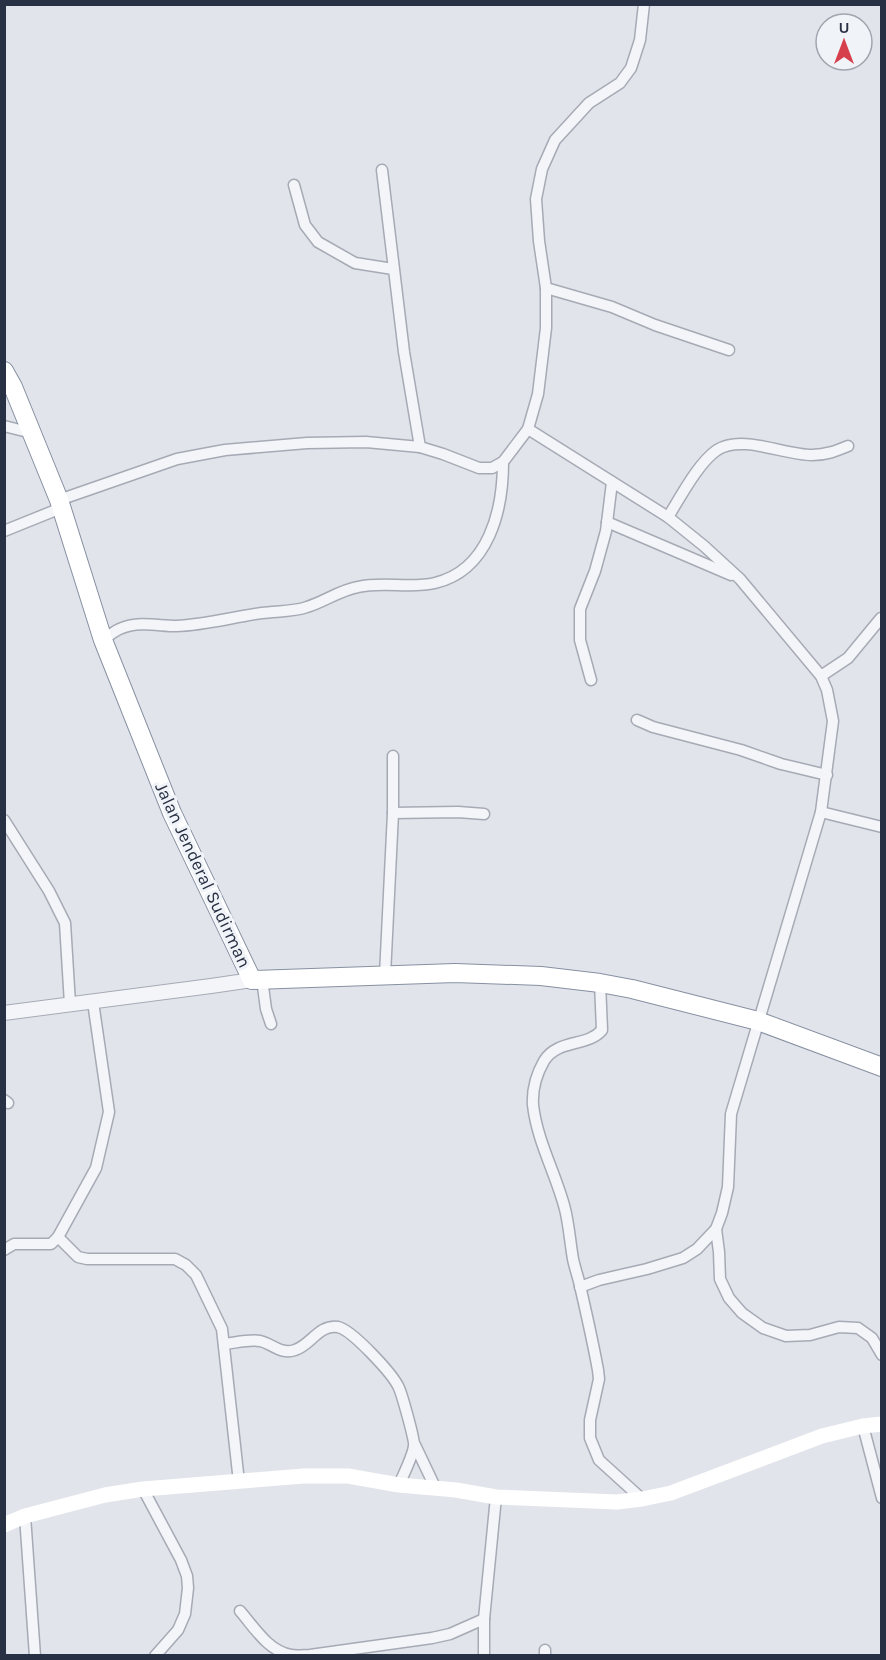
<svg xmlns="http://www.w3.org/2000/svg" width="886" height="1660" font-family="Karla,sans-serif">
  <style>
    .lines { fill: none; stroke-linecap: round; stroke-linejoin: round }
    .minor-casing { stroke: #a6aab5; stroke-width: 13 }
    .tertiary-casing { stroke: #a6aab5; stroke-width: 16 }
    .trunk-casing { stroke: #8790a2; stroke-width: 20 }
    .minor { stroke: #f4f5f8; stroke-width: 10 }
    .tertiary { stroke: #f4f5f8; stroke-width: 14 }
    .secondary { stroke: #fff; stroke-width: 15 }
    .trunk { stroke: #fff; stroke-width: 18 }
    .labels { text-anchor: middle; stroke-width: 6; stroke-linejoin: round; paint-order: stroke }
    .street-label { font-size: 18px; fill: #283043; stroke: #f0f3f7 }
  </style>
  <rect width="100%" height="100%" fill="#e1e4ea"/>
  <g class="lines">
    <g class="minor-casing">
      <g id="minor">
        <path d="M382,170L404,352L420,447"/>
        <path d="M294,185L305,225L318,242L355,263L393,269"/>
        <path d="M546,288L612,307L655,325L729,350"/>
        <path d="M4,426L32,433"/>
        <path d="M528,429L668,517L704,546L740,579L821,676L827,690L833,721L821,812L731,1114L728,1187L722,1213L716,1229L697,1249L683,1258L647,1269L599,1280L580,1287"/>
        <path d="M59,500L177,459L225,450L307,443L366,442L420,447L443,454L479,468H492L503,462L528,429L538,394L546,328V288L539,241L536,199L542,169L555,140L589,103L620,83L631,68L640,40L644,4"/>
        <path d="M668,517C680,498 698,463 717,450C742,434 784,455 812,455C826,455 836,451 848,446"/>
        <path d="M607,522L731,575"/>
        <path d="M4,531L61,508"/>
        <path d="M103,640C109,636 115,630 122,628C139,621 159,626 176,626C205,625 233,617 262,613C276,611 293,612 307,607C324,602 340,590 358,587C383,581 410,589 435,583C489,570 503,510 503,462"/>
        <path d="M821,676L848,658L881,618"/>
        <path d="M591,680L580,640V609L595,571L606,531L612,482"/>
        <path d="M637,720L653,727L741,750L781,764L827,775"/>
        <path d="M821,812L882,827"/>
        <path d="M393,813L458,812L484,814"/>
        <path d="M4,820L49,891L65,923L70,1004"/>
        <path d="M385,975L393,813V756"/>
        <path d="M262,979L266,1009L271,1024"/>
        <path d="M600,983L602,1030C588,1047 557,1039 544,1061C536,1075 532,1089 533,1105C537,1141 556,1174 565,1209C569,1225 570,1242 573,1259C575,1269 579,1279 581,1290C587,1316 593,1343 598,1370L599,1379L590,1420V1438L599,1460L642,1499"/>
        <path d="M4,1100L8,1103"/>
        <path d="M716,1229L719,1252L720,1279L729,1298L742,1313L763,1328L786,1336L810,1335L839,1327L858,1328L872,1338L882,1355"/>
        <path d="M58,1237L78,1257L87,1259H175L186,1265L196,1275L222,1329L239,1482"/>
        <path d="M4,1250L14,1244H51L58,1237L96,1168L109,1112L93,1002"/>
        <path d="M224,1344C235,1343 249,1339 260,1341C273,1344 281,1355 295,1350C311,1345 319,1324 338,1327C352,1330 393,1374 399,1388C402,1395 415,1440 414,1446C413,1456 403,1475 399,1485"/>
        <path d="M863,1426L882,1498"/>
        <path d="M415,1445L435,1487"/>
        <path d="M143,1489L181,1560L187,1576L188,1588L185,1614L178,1630L155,1656"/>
        <path d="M25,1516L35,1656"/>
        <path d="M240,1611C254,1627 268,1651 291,1655C297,1656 304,1655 310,1655L432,1638L450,1634L484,1619"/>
        <path d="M484,1656V1619L496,1497"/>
        <path d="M545,1656V1650"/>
      </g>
    </g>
    <g class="tertiary-casing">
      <path id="tertiary" d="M4,1013L211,986L252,980"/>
    </g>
    <g class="trunk-casing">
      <path id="trunk" d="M4,371L13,387L59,500L103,640L172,813L252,980L455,973L541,976L600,983L632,989L758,1021L882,1067"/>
    </g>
    <use href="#minor" class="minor"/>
    <use href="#tertiary" class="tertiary"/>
    <path class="secondary" d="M4,1525L25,1516L105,1495L143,1489L304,1476H348L399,1485L456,1490L496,1497L617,1502L642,1499L671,1493L822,1436L863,1426L882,1424"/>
    <use href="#trunk" class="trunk"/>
  </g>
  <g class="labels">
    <g class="street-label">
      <text transform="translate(203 875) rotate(65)" y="6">Jalan Jenderal Sudirman</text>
    </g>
  </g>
  <rect width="886" height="1660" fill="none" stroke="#283043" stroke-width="12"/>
  <g transform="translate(844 42)"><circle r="28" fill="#f0f3f7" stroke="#a0a5af" stroke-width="1.5"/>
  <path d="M0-4.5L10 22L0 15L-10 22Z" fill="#d63f4c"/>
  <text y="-9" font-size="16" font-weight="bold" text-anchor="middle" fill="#283043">U</text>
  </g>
</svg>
